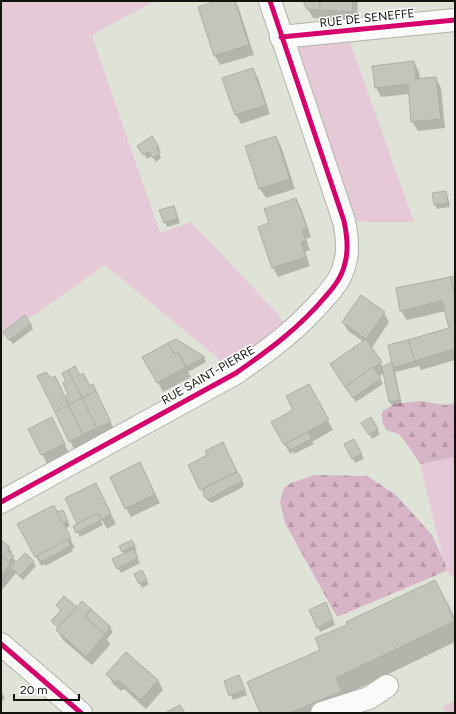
<svg xmlns="http://www.w3.org/2000/svg" width="456" height="714" font-family="Figtree,sans-serif">
  <style>
    .grass { fill: #e6c9d7 }
    .forest { fill: url(#forest-firs) }
    .shadow { fill: #0003 }
    .building { fill: #c2c5bb; stroke: #abafa5 }
    .lines { fill: none; stroke-linecap: round; stroke-linejoin: round }
    .minor-casing { stroke: #b0b4a9; stroke-width: 24 }
    .minor { stroke: #fafbf9; stroke-width: 22 }
    .cycleway-casing { stroke: #fff; stroke-width: 8 }
    .cycleway { stroke: #d6006c; stroke-width: 5 }
    .labels { text-anchor: middle; stroke-width: 3; stroke-linejoin: round; paint-order: stroke }
    .street-label { font-size: 12px; fill: #11140c; stroke: #fff }
  </style>
  <defs>
    <pattern id="forest-firs" width="22" height="20" patternUnits="userSpaceOnUse"><rect width="22" height="20" fill="#d7b4c6"/><path d="M5 1l3.5 6h-7zM16 11l3.5 6h-7z" fill="#b89aa9"/></pattern>
  </defs>
  <rect width="100%" height="100%" fill="#dfe3d7"/>
  <g class="grass">
    <path d="M1,1H156L107,26L92,36L160,233L191,222L275,311L291,332L236,373L105,265L1,338Z"/>
    <path d="M346,31L414,222H369L344,221L281,37Z"/>
    <path d="M455,457V579L446,571L420,464Z"/>
    <path d="M455,700V713H446L443,707Z"/>
  </g>
  <g class="forest">
    <path d="M421,401L445,405L455,403V457L420,464L410,448L399,434L386,430L382,421V412L394,404Z"/>
    <path d="M315,475L367,476L396,495L432,535L445,563L446,571L337,617L285,523L280,502L284,488L291,483Z"/>
  </g>
  <g class="shadow">
    <path d="M219,1H235L238,6L254,55L220,65L215,56L199,7Z"/>
    <path d="M305,1H358L357,21L313,18L305,4Z"/>
    <path d="M414,62L419,72L420,80L436,78L441,88L445,128L418,131L412,122L410,94L381,97L376,87Z"/>
    <path d="M253,69L258,78L270,114L241,124L236,115Z"/>
    <path d="M276,137L281,146L295,189L266,198L260,189L246,147Z"/>
    <path d="M139,146L158,147L161,152L159,153L161,158L156,162L152,156L147,159Z"/>
    <path d="M446,192L448,197L450,207L437,209L435,204Z"/>
    <path d="M296,199L301,208L311,237L306,239L310,250L305,252L310,266L278,277L273,267L270,224Z"/>
    <path d="M174,207L180,223L167,227L165,222Z"/>
    <path d="M455,277V360L421,370L419,366L395,372L402,405L393,407L390,402L384,373L379,377L383,384L356,402L336,374L364,342L348,331L343,322L384,313L389,322L371,349L384,368L450,328L446,311L407,320L401,311L397,289Z"/>
    <path d="M31,324L33,329L13,344L7,337Z"/>
    <path d="M176,340L204,358L206,362L188,372L191,377L163,392L144,357Z"/>
    <path d="M80,376L101,402L115,431L75,451L70,441L65,398L70,395Z"/>
    <path d="M308,385L333,430L312,442L314,444L294,454L293,452L290,454L273,422L294,410Z"/>
    <path d="M371,418L380,434L372,439L363,423Z"/>
    <path d="M52,419L69,453L47,464L42,454Z"/>
    <path d="M354,440L364,459L355,463L345,444Z"/>
    <path d="M228,453L244,484L243,487L212,503L208,501L189,466Z"/>
    <path d="M145,473L160,503L131,517L126,508Z"/>
    <path d="M101,494L116,524L107,529L102,520L101,521L103,525L80,537L74,526L78,524Z"/>
    <path d="M57,513L65,515L70,526L65,529L75,548L72,549L73,551L45,566L44,564L41,566L36,556Z"/>
    <path d="M1,541L9,548L12,552L10,554L16,561L11,567L12,569L25,554L33,562L36,566L23,580L16,573L1,591Z"/>
    <path d="M132,541L137,550L134,552L140,563L121,573L113,559L125,555L120,546Z"/>
    <path d="M142,571L149,584L142,588L135,575Z"/>
    <path d="M444,597L455,618V642L345,695L337,713H261Z"/>
    <path d="M57,605L76,607L110,628L113,632L107,639L110,645L92,665L63,640L57,630L58,629L52,621L62,611Z"/>
    <path d="M328,608L335,625L320,632L318,627Z"/>
    <path d="M108,674L158,680L163,690L146,709L124,689L121,691L113,684Z"/>
    <path d="M239,677L247,695L233,700L225,682Z"/>
    <path d="M1,692L5,698L1,703Z"/>
  </g>
  <g class="building">
    <path d="M216,1H235L249,45L214,56L198,7Z"/>
    <path d="M304,1H320V10L307,9L304,4Z"/>
    <path d="M320,1H353L352,12L320,10Z"/>
    <path d="M414,61L416,79L436,77L441,119L411,122L408,84L375,88L372,66Z"/>
    <path d="M253,68L266,105L235,115L222,78Z"/>
    <path d="M152,136L159,147L157,148L160,153L153,158L149,152L143,155L137,146Z"/>
    <path d="M276,136L290,179L259,189L245,146Z"/>
    <path d="M446,191L448,203L434,205L432,193Z"/>
    <path d="M296,198L307,228L302,230L306,241L301,242L306,257L272,268L258,227L269,223L264,209Z"/>
    <path d="M174,206L178,218L164,223L159,210Z"/>
    <path d="M455,276V296L450,277Z"/>
    <path d="M450,277L455,296V349L415,361L408,340L449,328L442,301L400,311L396,288Z"/>
    <path d="M361,295L385,312L366,339L342,322Z"/>
    <path d="M25,315L31,324L9,340L3,332Z"/>
    <path d="M176,339L205,357L186,367L178,352L174,354L168,343Z"/>
    <path d="M366,339L382,362L345,387L330,364Z"/>
    <path d="M408,340L415,361L393,368L388,345Z"/>
    <path d="M168,343L174,354L178,352L186,367L157,383L142,357Z"/>
    <path d="M392,362L400,400L389,402L382,367Z"/>
    <path d="M75,366L80,375L83,373L90,386L93,384L96,391L82,398L68,370Z"/>
    <path d="M373,367L381,379L353,398L345,387Z"/>
    <path d="M68,370L82,398L69,405L65,397L68,395L63,383L66,382L62,373Z"/>
    <path d="M46,372L51,378L55,376L69,405L55,412L37,376Z"/>
    <path d="M309,384L329,420L284,445L271,422L293,410L286,396Z"/>
    <path d="M96,391L111,422L97,428L82,398Z"/>
    <path d="M82,398L97,428L83,435L68,405Z"/>
    <path d="M68,405L83,435L69,442L55,412Z"/>
    <path d="M52,417L65,444L41,455L28,429Z"/>
    <path d="M371,417L378,429L369,435L361,423Z"/>
    <path d="M308,432L312,439L290,450L286,444Z"/>
    <path d="M354,439L362,454L352,459L344,444Z"/>
    <path d="M223,442L237,472L200,490L188,465L207,455L205,451Z"/>
    <path d="M140,462L155,494L125,509L110,477Z"/>
    <path d="M237,472L242,479L240,482L209,499L204,497L203,489Z"/>
    <path d="M96,483L111,514L101,520L98,513L77,524L65,498Z"/>
    <path d="M54,505L71,538L35,557L17,524Z"/>
    <path d="M63,510L68,521L63,524L57,512Z"/>
    <path d="M98,513L101,520L76,533L73,526Z"/>
    <path d="M68,539L71,546L41,562L37,556Z"/>
    <path d="M1,540L10,547L7,550L14,556L9,562L1,555Z"/>
    <path d="M132,540L135,545L122,552L119,546Z"/>
    <path d="M134,549L138,558L117,569L112,559Z"/>
    <path d="M25,553L34,561L20,576L11,568Z"/>
    <path d="M1,555L11,564L1,575Z"/>
    <path d="M142,570L147,580L139,584L134,574Z"/>
    <path d="M435,580L450,609H449L455,621L336,678L342,691L290,713H260L247,682L320,650L315,638L347,625L346,622Z"/>
    <path d="M64,596L77,607L58,628L51,621L61,610L56,605Z"/>
    <path d="M82,601L91,609L85,617L105,634L86,657L56,630Z"/>
    <path d="M326,602L333,620L317,628L309,610Z"/>
    <path d="M91,609L111,627L105,634L85,617Z"/>
    <path d="M126,652L158,680L141,700L118,680L115,682L106,674Z"/>
    <path d="M239,675L245,690L229,696L224,681Z"/>
    <path d="M180,705L185,713H165Z"/>
  </g>
  <g class="lines">
    <g class="minor-casing">
      <g id="minor">
        <path d="M281,37L455,20"/>
        <path d="M1,502L236,373C269,350 299,328 325,297C334,287 342,277 345,263C349,249 347,235 344,221L270,1"/>
        <path d="M1,644L81,713"/>
        <path d="M322,713L369,698L387,686"/>
      </g>
    </g>
    <use href="#minor" class="minor"/>
    <g class="cycleway-casing">
      <g id="cycleway">
        <path d="M281,37L455,20"/>
        <path d="M1,502L236,373C269,350 299,328 325,297C334,287 342,277 345,263C349,249 347,235 344,221L270,1"/>
        <path d="M1,644L81,713"/>
      </g>
    </g>
    <use href="#cycleway" class="cycleway"/>
  </g>
  <g class="labels">
    <g class="street-label">
      <text transform="translate(367 18) rotate(-6)" y="4">RUE DE SENEFFE</text>
      <text transform="translate(208 375) rotate(-30)" y="4">RUE SAINT-PIERRE</text>
    </g>
  </g>
  <rect width="456" height="714" fill="none" stroke="#11140c" stroke-width="4"/>
  <path d="M14 694v6h65v-6" fill="none" stroke="#11140c" stroke-width="2"/>
  <text x="20" y="694" font-size="12" fill="#11140c" stroke="#ffffff" stroke-width="3" paint-order="stroke">20 m</text>
</svg>
